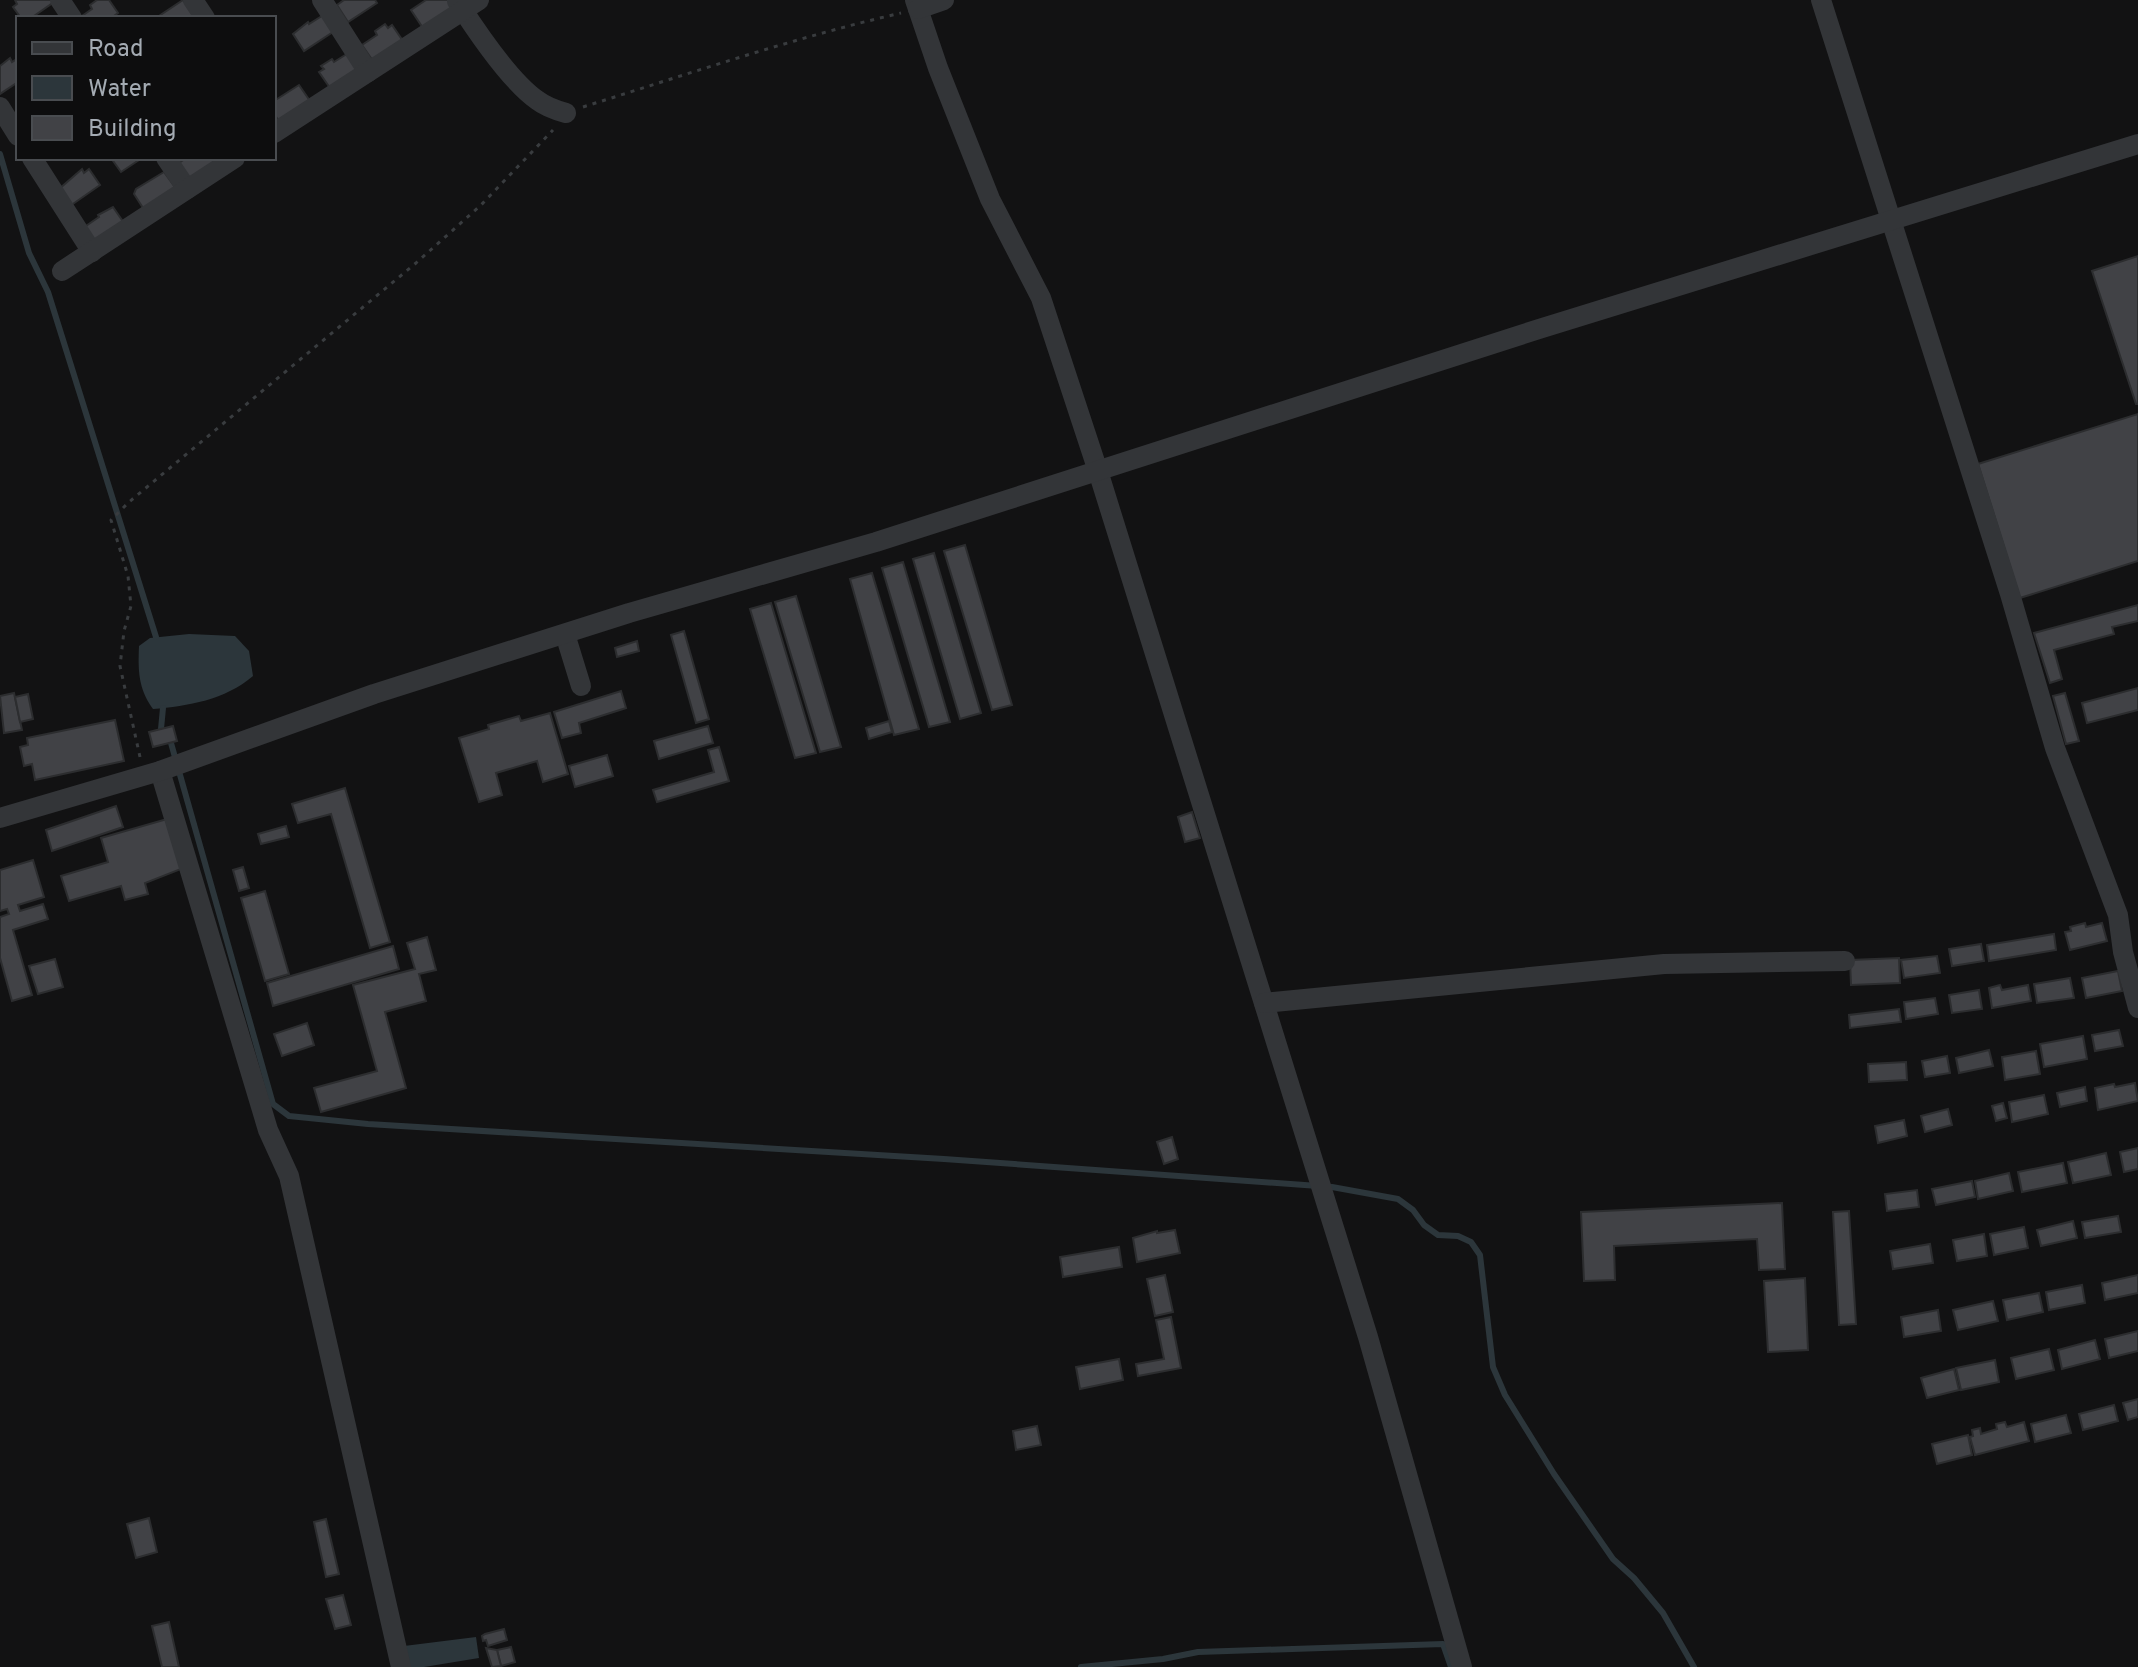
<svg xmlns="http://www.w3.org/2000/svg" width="2138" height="1667" font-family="Overpass,sans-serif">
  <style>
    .water { fill: #2c363b }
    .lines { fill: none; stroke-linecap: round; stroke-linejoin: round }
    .stream { stroke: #2c363b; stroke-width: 6 }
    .building { fill: #414246; stroke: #2c2d2f; stroke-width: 2 }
    .path { stroke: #393c3f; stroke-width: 3; stroke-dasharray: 4 6; stroke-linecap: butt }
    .minor { stroke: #333538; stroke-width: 20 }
  </style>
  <rect width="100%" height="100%" fill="#121213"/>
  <g class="water">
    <path d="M189,634L235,636L249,651L253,676C225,700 188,706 153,709C138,689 138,670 139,646L150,638Z"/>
    <path d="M476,1637L479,1658L424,1667H408L404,1646Z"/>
  </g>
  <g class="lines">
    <g class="stream">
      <path d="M0,154L29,253L48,292L156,637"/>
      <path d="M161,729L163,708"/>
      <path d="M171,743L273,1104L289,1116L368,1124L944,1159L1332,1187L1398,1199L1413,1210L1424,1225L1438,1235L1458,1236L1471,1242L1480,1255L1493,1367L1505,1395L1554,1474L1613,1559L1634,1578L1663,1613L1694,1667"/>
      <path d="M1081,1667L1163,1659L1198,1652L1443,1644L1451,1667"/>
    </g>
  </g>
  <g class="building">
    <path d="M52,0L54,2L31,18H21L13,7L17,4L15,0Z"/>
    <path d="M97,0H109L118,13L111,18H79L92,9L90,5Z"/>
    <path d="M183,0L194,16L191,18H156Z"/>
    <path d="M344,0H375L377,3L348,22L337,5Z"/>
    <path d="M426,0H449L454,7L423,28L411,10Z"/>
    <path d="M325,14L336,30L304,51L293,34L308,22L309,24Z"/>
    <path d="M385,24L388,28L392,25L403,41L373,61L362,45L377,35L375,31Z"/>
    <path d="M350,52L361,69L330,88L319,72L324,69L321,66L332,59L334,62Z"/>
    <path d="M10,58L12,62L17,59L18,61V82L0,94V66Z"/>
    <path d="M299,85L310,101L279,121L274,114V101Z"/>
    <path d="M111,158H142L121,172Z"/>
    <path d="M186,158H214L217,162L191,181L179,163Z"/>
    <path d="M82,169L84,173L89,169L100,185L70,206L58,190Z"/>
    <path d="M164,172L177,190L145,211L134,194L136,189Z"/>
    <path d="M113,207L124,223L94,244L83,228L99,217L98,215Z"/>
    <path d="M2138,256V404H2136L2092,271Z"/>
    <path d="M2138,414V561L2020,598L1978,464Z"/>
    <path d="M965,545L1012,705L992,710L944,551Z"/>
    <path d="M934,553L981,713L960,719L913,559Z"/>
    <path d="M903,562L950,722L929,727L882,568Z"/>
    <path d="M872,573L919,729L894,735L850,579Z"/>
    <path d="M796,596L841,747L820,752L775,602Z"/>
    <path d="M771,603L816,753L795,758L750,609Z"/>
    <path d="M2138,605V621L2112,627L2114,634L2054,650L2062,679L2050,683L2034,633Z"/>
    <path d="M684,631L709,719L696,723L671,635Z"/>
    <path d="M637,641L639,651L617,657L615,648Z"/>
    <path d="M2138,688V710L2087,723L2082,703Z"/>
    <path d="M621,691L626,708L579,723L581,733L562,738L554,712Z"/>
    <path d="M14,693L22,730L4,733L0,696Z"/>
    <path d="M2065,693L2079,741L2066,744L2053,696Z"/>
    <path d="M28,694L33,719L20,722L15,697Z"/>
    <path d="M550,713L568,774L543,782L537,761L496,773L502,795L479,802L459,738L489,729L488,725L519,716L521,721Z"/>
    <path d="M115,720L124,761L35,780L32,764L24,766L20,747L28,745L27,738Z"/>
    <path d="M889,721L892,732L869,739L866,728Z"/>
    <path d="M173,726L177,741L153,747L149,732Z"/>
    <path d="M708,726L713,743L659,759L654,741Z"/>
    <path d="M719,747L729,781L657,802L653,790L714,772L708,750Z"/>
    <path d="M607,755L613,776L575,787L569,766Z"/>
    <path d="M345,788L390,942L370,948L331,814L298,823L292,804Z"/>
    <path d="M116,806L123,827L52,851L46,830Z"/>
    <path d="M1192,812L1200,838L1185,842L1178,817Z"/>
    <path d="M167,819L181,869L145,883L148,894L125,900L121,886L69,901L61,876L108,862L101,838Z"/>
    <path d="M286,826L289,837L261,844L258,834Z"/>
    <path d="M33,860L44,897L18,905L20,911L43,904L48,919L13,930L32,995L12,1001L0,958V917L9,914L7,909L0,911V870Z"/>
    <path d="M243,867L249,888L239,891L233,870Z"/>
    <path d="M265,891L289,974L265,981L241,898Z"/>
    <path d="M2085,923L2086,927L2102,923L2107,941L2070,950L2065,932L2071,931L2070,927Z"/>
    <path d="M2054,934L2056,950L1989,961L1987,945Z"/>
    <path d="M427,937L436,970L419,974L426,1001L385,1012L406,1088L321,1112L314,1088L377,1071L353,985L415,969L407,943Z"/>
    <path d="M1981,944L1984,961L1952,966L1949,949Z"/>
    <path d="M393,946L399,969L273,1006L267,983Z"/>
    <path d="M1937,956L1940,973L1904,978L1901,960Z"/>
    <path d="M1899,958L1900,983L1851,985L1850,960Z"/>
    <path d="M55,959L63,987L38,994L29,966Z"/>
    <path d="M2118,971L2122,991L2086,998L2082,978Z"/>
    <path d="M2070,978L2074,998L2037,1003L2034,984Z"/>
    <path d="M2000,985L2002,990L2028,985L2031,1001L1992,1008L1989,988Z"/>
    <path d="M1979,990L1982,1009L1952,1013L1949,995Z"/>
    <path d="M1935,998L1938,1014L1906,1019L1904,1002Z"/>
    <path d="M1899,1009L1901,1022L1850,1028L1849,1015Z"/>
    <path d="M307,1023L314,1045L282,1056L274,1034Z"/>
    <path d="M2119,1030L2123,1046L2095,1051L2092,1035Z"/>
    <path d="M2083,1036L2087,1059L2044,1067L2040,1044Z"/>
    <path d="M1989,1050L1993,1066L1959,1073L1956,1058Z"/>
    <path d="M2036,1051L2040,1074L2005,1080L2002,1057Z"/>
    <path d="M1947,1056L1950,1073L1925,1077L1922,1061Z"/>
    <path d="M1906,1062L1907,1080L1869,1082L1868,1064Z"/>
    <path d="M2135,1083L2138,1101L2098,1110L2095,1088L2114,1084L2115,1087Z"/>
    <path d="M2085,1087L2087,1101L2060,1107L2057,1093Z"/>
    <path d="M2044,1095L2048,1114L2012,1122L2009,1102Z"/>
    <path d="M2003,1103L2007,1118L1996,1121L1992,1106Z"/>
    <path d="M1948,1109L1952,1125L1925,1132L1921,1116Z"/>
    <path d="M1904,1120L1907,1136L1878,1143L1875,1126Z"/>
    <path d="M1172,1137L1178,1159L1164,1164L1157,1142Z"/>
    <path d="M2138,1148V1169L2124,1172L2120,1152Z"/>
    <path d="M2106,1153L2111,1175L2073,1183L2068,1162Z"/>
    <path d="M2063,1163L2067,1183L2022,1192L2018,1172Z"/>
    <path d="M2009,1173L2013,1191L1978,1199L1975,1181Z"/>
    <path d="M1972,1181L1975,1197L1936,1205L1932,1189Z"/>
    <path d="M1917,1190L1919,1207L1887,1211L1885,1194Z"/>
    <path d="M1782,1203L1785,1269L1759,1270L1757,1239L1614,1246L1615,1280L1584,1281L1581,1212Z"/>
    <path d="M1849,1211L1856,1324L1839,1325L1833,1212Z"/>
    <path d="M2118,1216L2121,1232L2085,1238L2082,1222Z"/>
    <path d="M2073,1221L2077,1238L2041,1246L2037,1230Z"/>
    <path d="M2024,1227L2028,1248L1994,1255L1990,1234Z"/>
    <path d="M1175,1230L1180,1253L1137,1262L1133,1238L1157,1231V1233Z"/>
    <path d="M1984,1234L1987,1256L1957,1261L1953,1240Z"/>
    <path d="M1930,1244L1933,1263L1893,1269L1890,1251Z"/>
    <path d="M1119,1247L1122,1267L1063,1277L1060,1257Z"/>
    <path d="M1165,1275L1173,1312L1155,1316L1147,1279Z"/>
    <path d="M2138,1275V1293L2105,1300L2102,1283Z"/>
    <path d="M1805,1278L1808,1350L1768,1352L1764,1281Z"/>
    <path d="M2082,1285L2085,1303L2049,1310L2046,1292Z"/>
    <path d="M2039,1293L2043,1312L2007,1320L2003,1300Z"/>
    <path d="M1993,1301L1998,1321L1958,1330L1953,1310Z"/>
    <path d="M1938,1310L1941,1331L1904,1337L1901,1317Z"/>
    <path d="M1171,1317L1181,1368L1138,1376L1136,1364L1164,1359L1156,1320Z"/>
    <path d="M2138,1331V1351L2109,1358L2105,1339Z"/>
    <path d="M2095,1340L2100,1359L2062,1369L2058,1350Z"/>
    <path d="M2049,1349L2054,1370L2016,1379L2011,1358Z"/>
    <path d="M1119,1359L1123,1380L1080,1389L1076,1367Z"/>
    <path d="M1995,1360L1999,1382L1961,1390L1956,1368Z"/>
    <path d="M1954,1369L1959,1390L1927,1398L1921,1378Z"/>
    <path d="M2138,1399V1417L2128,1420L2123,1403Z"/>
    <path d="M2114,1405L2118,1421L2083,1430L2079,1414Z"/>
    <path d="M2066,1415L2071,1433L2035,1442L2031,1424Z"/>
    <path d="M2005,1422L2007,1427L2024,1422L2029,1441L1975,1455L1970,1437L1973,1436L1972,1430L1980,1428L1981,1434L1997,1429L1996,1424Z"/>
    <path d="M1037,1426L1041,1445L1016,1450L1013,1431Z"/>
    <path d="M1968,1435L1972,1455L1937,1464L1932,1444Z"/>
    <path d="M149,1518L157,1552L136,1558L127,1524Z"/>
    <path d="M326,1519L339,1574L326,1577L314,1522Z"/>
    <path d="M343,1595L351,1625L335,1629L326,1599Z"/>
    <path d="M169,1622L179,1667H162L152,1626Z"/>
    <path d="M504,1629L507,1640L488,1646L486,1640L483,1641L482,1636L485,1634Z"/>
    <path d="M511,1647L515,1662L501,1666L497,1650Z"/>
    <path d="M486,1648L497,1650L501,1666L492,1667Z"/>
  </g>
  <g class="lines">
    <g class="path">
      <path d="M583,107C688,74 793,38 901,13"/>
      <path d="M140,757L120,666L124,631L131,606L128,576L111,520L129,502L416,263L481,205L553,130"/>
    </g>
    <g class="minor">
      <path d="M60,0L72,18"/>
      <path d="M193,0L205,18"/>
      <path d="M322,0L368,72"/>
      <path d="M915,0L938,68L990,199L1041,298L1098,471L1368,1337L1462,1667"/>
      <path d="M1821,0L2010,594L2055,748L2118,915L2123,952L2138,1008"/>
      <path d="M457,1C475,29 510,81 537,100C546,107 555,110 566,113"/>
      <path d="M918,9L944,0"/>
      <path d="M0,107L18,136"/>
      <path d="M274,133L479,0"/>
      <path d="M32,158L92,252"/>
      <path d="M166,158L187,189"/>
      <path d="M62,271L235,158"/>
      <path d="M565,634L581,686"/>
      <path d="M160,771L268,1130L289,1176L401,1667"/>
      <path d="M0,818L160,771L374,694L629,613L876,542L1539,329L2138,144"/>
      <path d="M1264,1003L1664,964L1845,961"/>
    </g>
  </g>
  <rect x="16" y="16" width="260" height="144" fill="#0d0d0e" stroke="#494c50" stroke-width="2"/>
  <rect x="32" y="42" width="40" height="12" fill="#333538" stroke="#494c50" stroke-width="2"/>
  <text x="88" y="56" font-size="24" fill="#a4abb3">Road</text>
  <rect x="32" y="76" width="40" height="24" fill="#2c363b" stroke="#494c50" stroke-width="2"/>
  <text x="88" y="96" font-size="24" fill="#a4abb3">Water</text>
  <rect x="32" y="116" width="40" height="24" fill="#414246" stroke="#494c50" stroke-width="2"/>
  <text x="88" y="136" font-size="24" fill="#a4abb3">Building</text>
</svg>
